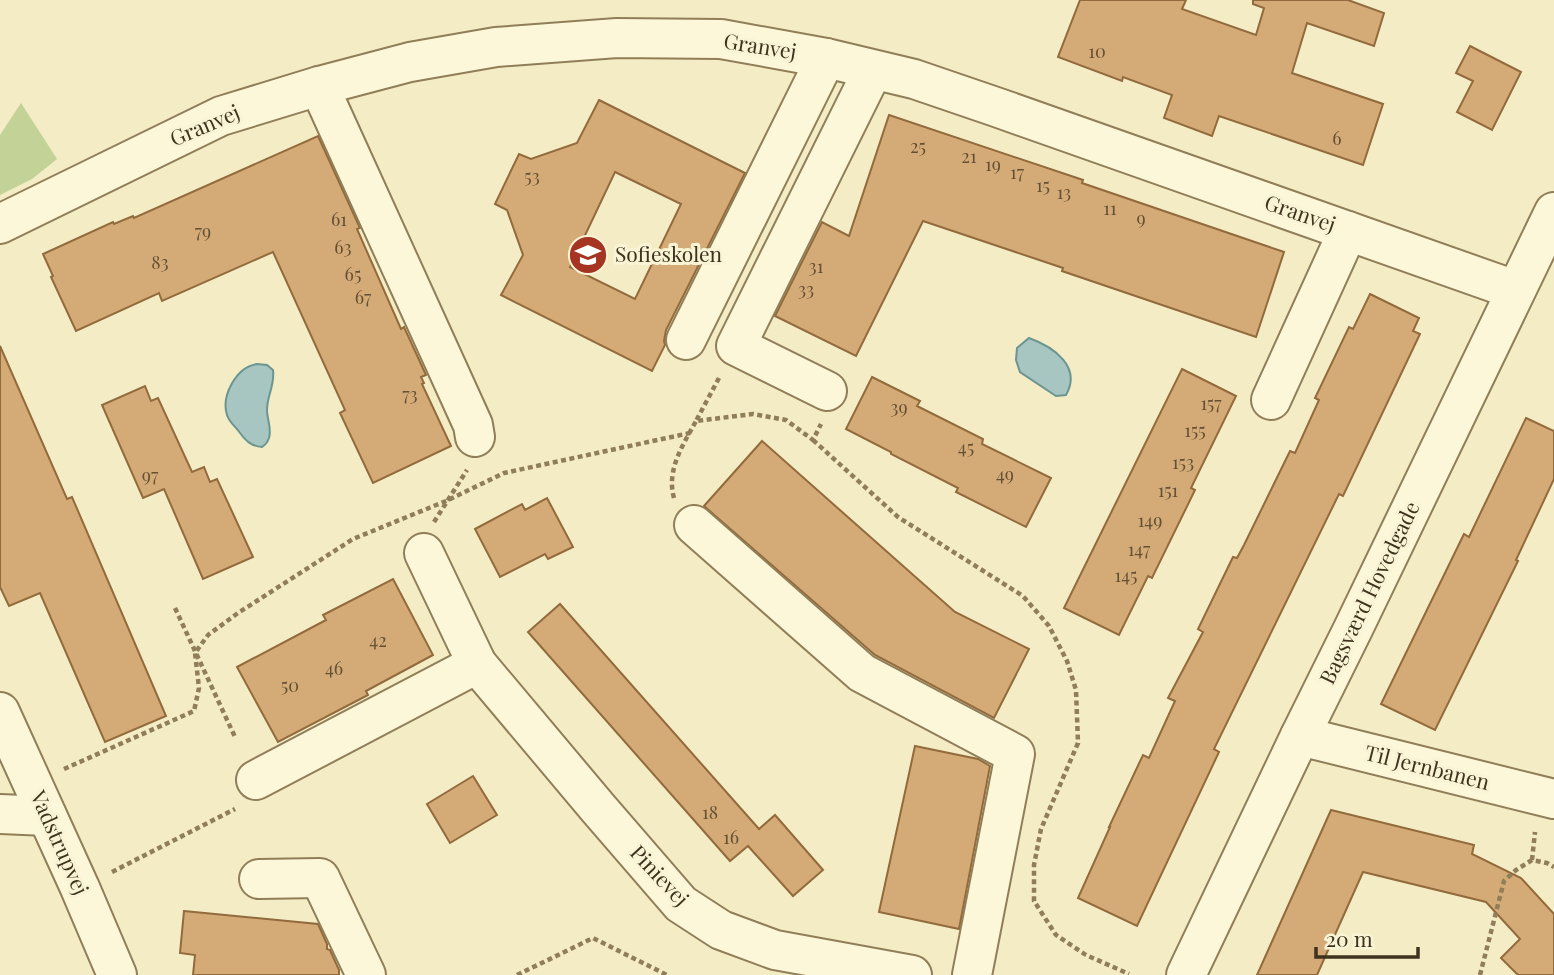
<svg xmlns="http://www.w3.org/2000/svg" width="1554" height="975" font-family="'Playfair Display',serif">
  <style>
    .green { fill: #c3d297 }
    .water { fill: #a7c6c1; stroke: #6c9591; stroke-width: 2 }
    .building { fill: #d4ab77; stroke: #926a3c; stroke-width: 2; fill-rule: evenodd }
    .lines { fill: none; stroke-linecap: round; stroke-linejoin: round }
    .minor-casing { stroke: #907e58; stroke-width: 42 }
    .path { stroke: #907e58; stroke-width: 4.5; stroke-dasharray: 5 3.5; stroke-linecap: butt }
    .minor { stroke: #fcf7d9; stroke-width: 38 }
    .labels { text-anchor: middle; stroke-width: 6; stroke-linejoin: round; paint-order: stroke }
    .number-label { font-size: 18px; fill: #645034 }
    .street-label { font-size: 21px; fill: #3f321e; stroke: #f9f4d5 }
    .poi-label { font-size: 21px; fill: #3f321e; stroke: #f9f4d5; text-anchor: start }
  </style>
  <rect width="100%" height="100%" fill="#f3ecc5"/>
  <path class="green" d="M21,103L57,159L32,179L0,195V135Z"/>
  <g class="water">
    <path d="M1029,338C1054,347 1082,367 1066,395L1056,396L1020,372L1016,360L1017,348Z"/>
    <path d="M257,364L267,365L273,370C275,386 267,395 267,410C267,419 272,429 269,438C267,443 266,444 262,447C251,446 246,441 240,433C236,427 229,422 227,415C221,396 236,367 257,364Z"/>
  </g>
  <g class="building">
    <path d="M1080,0H1186L1182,9L1256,35L1264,8L1253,4V0H1348L1384,13L1374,46L1307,23L1292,73L1383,104L1363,165L1219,116L1212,136L1164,118L1172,95L1123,77L1122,81L1058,57Z"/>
    <path d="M1470,46L1521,72L1492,130L1457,112L1473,81L1456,73Z"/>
    <path d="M599,100L745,173L666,330L664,341L665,345L652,371L501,295L523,255L507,210L495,204L519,154L531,159L577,143ZM615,172L681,204L635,299L570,267Z"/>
    <path d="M889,115L1083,180L1082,183L1284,252L1256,337L1062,271L1063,268L923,221L856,356L775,316L822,222L849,236Z"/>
    <path d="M318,136L360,228L357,229L401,329L404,327L426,375L421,377L424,383L422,384L451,446L373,483L340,413L345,410L273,252L162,301L159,293L76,331L51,277L53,276L43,254L113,222L114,224L133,216L134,218Z"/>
    <path d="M1370,294L1419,318L1413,331L1420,334L1343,496L1339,494L1214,749L1219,752L1137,926L1078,898L1110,827H1109L1143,755L1149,758L1175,701L1168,698L1203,632L1198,629L1233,557L1237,558L1244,545L1290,451L1295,453L1319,400L1315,398L1349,327L1353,329Z"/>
    <path d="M0,346L67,499L72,497L166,716L105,742L40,593L9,606L0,587Z"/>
    <path d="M1182,369L1236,396L1191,488L1195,490L1152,578L1148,576L1119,635L1064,608Z"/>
    <path d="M872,377L920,401L917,406L983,439L982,444L1051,478L1026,527L956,492L958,488L891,454V452L846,429Z"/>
    <path d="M145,386L151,401L158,398L192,472L204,467L210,482L217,479L253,557L203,579L164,489L143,498L102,405Z"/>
    <path d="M1526,418L1554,431V479L1516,560L1518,561L1435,730L1381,704L1464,534L1469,537Z"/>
    <path d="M762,441L955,612L1029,649L994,718L875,655L704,506Z"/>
    <path d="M547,498L573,547L548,559L545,554L500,577L475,529L522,504L525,510Z"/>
    <path d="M393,579L433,655L366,691L368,695L278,742L237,667L326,620L323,615Z"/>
    <path d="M560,604L759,829L775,815L823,870L793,896L748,846L730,861L528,632Z"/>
    <path d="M915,746L978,759L990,766L959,929L879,912Z"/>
    <path d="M473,776L497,815L450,843L427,804Z"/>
    <path d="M1331,810L1474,845L1472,854L1521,878L1554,914V975H1518L1501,958L1520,939L1486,902L1363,872L1317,975H1257Z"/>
    <path d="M184,911L318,924L327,944V949L330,950L339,970V975H193L195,955L180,953Z"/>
  </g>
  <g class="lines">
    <g class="minor-casing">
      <g id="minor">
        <path d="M319,86L473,425L475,437"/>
        <path d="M0,224L221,116L319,86L410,62L496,47L617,38L721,39L826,58L914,79L996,107L1515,290"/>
        <path d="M686,340L826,58"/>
        <path d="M827,391L736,346L873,70"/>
        <path d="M1271,400L1348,231"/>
        <path d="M694,525L862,673L1015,754L972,975"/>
        <path d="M424,553L477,664L598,808L681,904L721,930L775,950L912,975"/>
        <path d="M0,712L80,888L117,975"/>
        <path d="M1300,736L1554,799"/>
        <path d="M256,780L477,664"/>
        <path d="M0,814L47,816"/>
        <path d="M259,879L320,878L366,975"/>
        <path d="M1186,975L1300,736L1353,629L1554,212"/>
      </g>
    </g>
    <g class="path">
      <path d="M719,378L696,421L753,414L786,420L813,440L821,424"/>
      <path d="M813,440L898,517L1023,596L1049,626L1067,661L1076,690L1078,743L1041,829L1034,865V901L1056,935L1086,955L1129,974"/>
      <path d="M674,498C666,470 683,445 696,421"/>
      <path d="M434,522L467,470"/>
      <path d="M175,608L235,737"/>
      <path d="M64,769L194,711L199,688L195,653L208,635L238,613L353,539L446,501L504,473L690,433"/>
      <path d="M1532,860L1535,832"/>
      <path d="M112,872L235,809"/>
      <path d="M517,975L593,938L667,975"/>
      <path d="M1480,975L1504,881L1516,870L1532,860L1547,863L1554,867"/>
    </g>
    <use href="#minor" class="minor"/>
  </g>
  <defs>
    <g id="school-disc" transform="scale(2.0125)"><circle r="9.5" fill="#a53422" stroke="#f9f4d5"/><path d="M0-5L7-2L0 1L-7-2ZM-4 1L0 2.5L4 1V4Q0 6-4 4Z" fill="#fff"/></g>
  </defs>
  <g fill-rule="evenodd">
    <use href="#school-disc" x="588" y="255"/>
  </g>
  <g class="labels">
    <g class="number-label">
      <text x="1097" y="58">10</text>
      <text x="1337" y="145">6</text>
      <text x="918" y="153">25</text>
      <text x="969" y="163">21</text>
      <text x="993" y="171">19</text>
      <text x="1017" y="179">17</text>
      <text x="532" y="183">53</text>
      <text x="1043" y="192">15</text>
      <text x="1064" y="199">13</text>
      <text x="1110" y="215">11</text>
      <text x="1141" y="225">9</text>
      <text x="339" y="226">61</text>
      <text x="203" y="238">79</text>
      <text x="343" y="254">63</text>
      <text x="160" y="269">83</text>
      <text x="816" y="273">31</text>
      <text x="353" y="281">65</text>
      <text x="806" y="296">33</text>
      <text x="363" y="304">67</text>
      <text x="410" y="401">73</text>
      <text x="1211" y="410">157</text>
      <text x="899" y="414">39</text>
      <text x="1195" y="437">155</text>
      <text x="966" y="454">45</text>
      <text x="1183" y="469">153</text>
      <text x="1005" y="481">49</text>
      <text x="150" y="482">97</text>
      <text x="1168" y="497">151</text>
      <text x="1150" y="527">149</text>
      <text x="1139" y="556">147</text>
      <text x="1126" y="582">145</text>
      <text x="378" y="647">42</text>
      <text x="334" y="675">46</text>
      <text x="290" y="692">50</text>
      <text x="710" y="819">18</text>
      <text x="731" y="844">16</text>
    </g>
    <g class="street-label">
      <text transform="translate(760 47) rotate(9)" y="7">Granvej</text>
      <text transform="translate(205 126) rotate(-23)" y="7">Granvej</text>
      <text transform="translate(1300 214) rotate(19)" y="7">Granvej</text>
      <text transform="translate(1370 593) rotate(-64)" y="7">Bagsværd Hovedgade</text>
      <text transform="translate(1427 768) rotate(14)" y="7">Til Jernbanen</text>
      <text transform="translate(59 843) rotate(66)" y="7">Vadstrupvej</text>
      <text transform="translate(659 876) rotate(47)" y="7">Pinievej</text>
    </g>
    <g class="poi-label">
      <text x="615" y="262">Sofieskolen</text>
    </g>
  </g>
  <path d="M1316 947v10h102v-10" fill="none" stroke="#3f321e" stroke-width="3.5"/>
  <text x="1326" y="947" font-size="21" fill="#3f321e" stroke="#f9f4d5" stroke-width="5" paint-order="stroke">20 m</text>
</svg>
